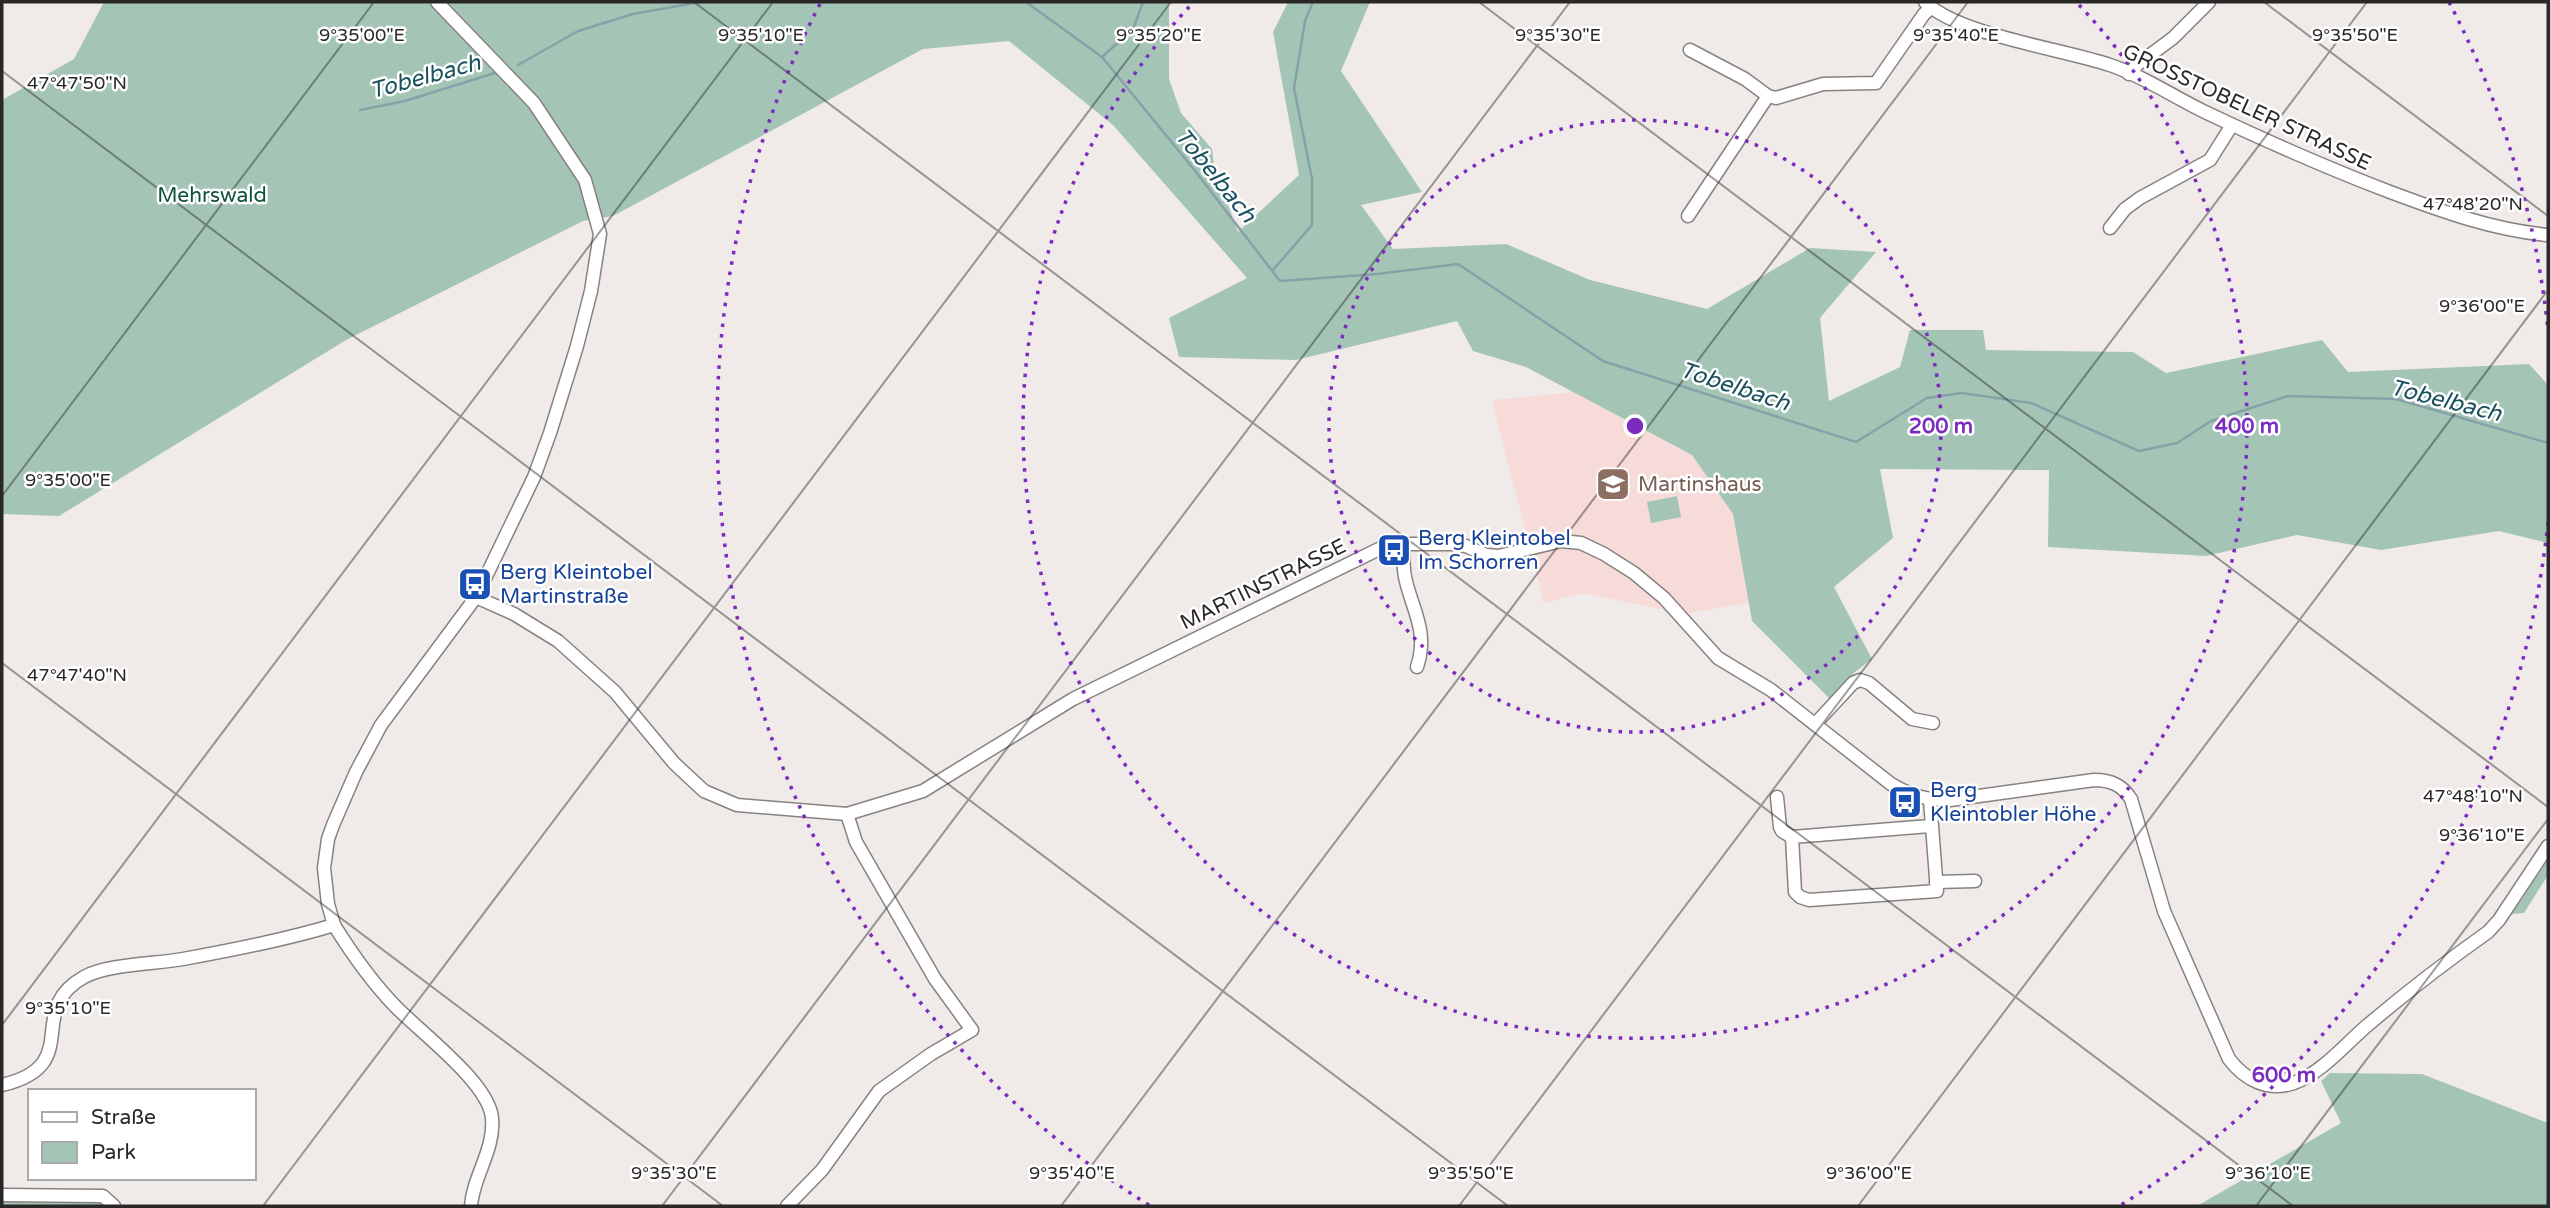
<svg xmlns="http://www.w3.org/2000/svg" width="2550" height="1208" font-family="'Varela Round',sans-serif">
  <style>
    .education { fill: #f6dbd9 }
    .green { fill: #a4c5b5 }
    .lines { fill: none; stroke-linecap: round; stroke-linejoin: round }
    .stream { stroke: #86a2a9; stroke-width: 2.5 }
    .minor-casing { stroke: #878280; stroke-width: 15 }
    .minor { stroke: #fff; stroke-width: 12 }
    .ticks { fill: none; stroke: #2a2827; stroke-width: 2; stroke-opacity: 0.45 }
    .ring { fill: none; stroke: #7b2cbf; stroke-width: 3.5; stroke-dasharray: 3.5 7 }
    .labels { text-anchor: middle; stroke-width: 5; stroke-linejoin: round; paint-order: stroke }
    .street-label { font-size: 21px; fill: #2a2827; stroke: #fff }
    .park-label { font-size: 21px; fill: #10513a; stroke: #fff }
    .education-label { font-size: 21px; fill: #785e54; stroke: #fff; text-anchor: start }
    .transit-label { font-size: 21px; fill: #164399; stroke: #fff; text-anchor: start }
    .water-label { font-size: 23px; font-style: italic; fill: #1a515e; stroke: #fff }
    .ticks-label { font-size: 18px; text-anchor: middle; fill: #2a2827; stroke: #fff; stroke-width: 5; stroke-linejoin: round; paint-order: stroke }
    .centre { fill: #7b2cbf; stroke: #fff; stroke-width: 3.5 }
    .ring-label { font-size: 21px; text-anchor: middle; font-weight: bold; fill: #7b2cbf; stroke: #fff; stroke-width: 5; stroke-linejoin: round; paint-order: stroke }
  </style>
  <rect width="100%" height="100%" fill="#f0ebe8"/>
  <path class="education" d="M1574,392L1692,455L1733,514L1749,603L1683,614L1584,593L1544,603L1492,400Z"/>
  <g class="green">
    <path d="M104,2H1169V79L1181,113L1212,149L1214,166L1238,232L1299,175L1273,32L1288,2H1370L1341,71L1422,192L1361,205L1393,249L1506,244L1590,280L1707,309L1810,248L1876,252L1820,318L1829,401L1900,367L1910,330H1983L1986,350L2133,352L2166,373L2322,340L2348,372L2529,364L2548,385V543L2499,531L2381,550L2297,535L2206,556L2048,547L2049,470L1880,469L1893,538L1834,587L1872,659L1855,672L1830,699L1752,621L1733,514L1692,455L1526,367L1473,351L1457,321L1296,360L1179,357L1169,318L1247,278L1113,125L1009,41L923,49L613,216L583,221L346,340L59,516L2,514V100L74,59Z"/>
    <path d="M1677,496L1681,517L1651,523L1647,502Z"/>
    <path d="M2548,859V875L2524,913L2512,914Z"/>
    <path d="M2330,1073L2422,1074L2548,1123V1206H2197L2341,1123L2321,1081Z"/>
    <path d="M2,1195L103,1196L114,1206H2Z"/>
  </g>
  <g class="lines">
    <g class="stream">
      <path d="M1026,2L1102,57L1192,167L1280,281L1377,274L1458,264L1603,361L1856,442L1927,398L1962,393L2031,403L2139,451L2177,443L2211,421L2288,396L2396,399L2548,443"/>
      <path d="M1102,57L1133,29L1143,2"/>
      <path d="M518,65L578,31L633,14L700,2"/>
      <path d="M360,110L405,101L498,72"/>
      <path d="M1273,270L1312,225V179L1294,88L1305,21L1313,2"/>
    </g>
    <g class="minor-casing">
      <g id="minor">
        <path d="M1925,2C1958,35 2063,49 2110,65C2143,76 2174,97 2205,112C2266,141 2327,168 2390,192C2441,211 2493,230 2548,235"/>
        <path d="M1690,50L1745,79L1768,96L1776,98L1823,84L1876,83L1924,14L1931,8"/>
        <path d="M2129,74L2138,64L2173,38L2209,2"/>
        <path d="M1688,216L1768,96"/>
        <path d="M2110,228L2125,209L2140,198L2210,160L2232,125"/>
        <path d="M1403,544C1403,555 1403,566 1405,577C1412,610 1429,631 1417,667"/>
        <path d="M476,597L514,614L558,641L615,692L674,763L704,791L737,805L847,814L923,791L1073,699L1379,549L1391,544H1453L1466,546L1486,555L1499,556L1561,541L1581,543L1604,554L1634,573L1664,598L1718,658L1771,690L1891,784C1911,796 1927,800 1950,800L2094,780C2111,780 2122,785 2131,799L2164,911L2229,1059C2245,1080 2268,1092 2294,1083C2323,1072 2346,1043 2369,1024C2408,991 2447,961 2488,932L2499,920L2548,846"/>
        <path d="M1816,723L1853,683L1860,680L1869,683L1912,719L1933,723"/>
        <path d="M1777,797L1780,827L1782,831L1792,837"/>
        <path d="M1930,800L1937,891L1809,900L1800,897L1795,892L1792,837L1930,826"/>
        <path d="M1936,882L1975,881"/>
        <path d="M334,925C352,954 371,981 395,1006C420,1032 489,1083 492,1118C495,1150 473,1176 471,1206"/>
        <path d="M2,1085C86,1065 23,1011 84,977C107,964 156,964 183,959C233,950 285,940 334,925L328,904L324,868L328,839L333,825L356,772L381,725L476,597L534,477L550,433L577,346L591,291L600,234L585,180L534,103L437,2"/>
        <path d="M2,1195L103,1196L114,1206"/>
        <path d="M787,1206L822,1170L879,1091L931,1054L972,1030L935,979L856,842L847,814"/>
      </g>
    </g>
    <use href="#minor" class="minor"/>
  </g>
  <path class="ticks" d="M694,2L2293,1206M1479,2L2548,807M2264,2L2548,216M2,71L1508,1206M2,496L374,2M2,663L723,1206M2,1025L773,2M263,1206L1171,2M662,1206L1570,2M1061,1206L1968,2M1459,1206L2367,2M1858,1206L2548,290M2256,1206L2548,819"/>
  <g class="ring">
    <circle cx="1635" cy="426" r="306"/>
    <path d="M2079 5A612 612 0 1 1 1191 5"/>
    <path d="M2548 522A918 918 0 0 1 2121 1205M1149 1205A918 918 0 0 1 821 2M2449 2A918 918 0 0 1 2548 330"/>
  </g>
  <defs>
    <g id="school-square" transform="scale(1.75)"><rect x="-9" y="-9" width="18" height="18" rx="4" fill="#8d6e63" stroke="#fff"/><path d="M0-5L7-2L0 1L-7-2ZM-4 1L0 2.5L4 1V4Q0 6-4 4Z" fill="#fff"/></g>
    <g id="bus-square" transform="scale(1.75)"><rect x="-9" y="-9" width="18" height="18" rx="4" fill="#1a4fb4" stroke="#fff"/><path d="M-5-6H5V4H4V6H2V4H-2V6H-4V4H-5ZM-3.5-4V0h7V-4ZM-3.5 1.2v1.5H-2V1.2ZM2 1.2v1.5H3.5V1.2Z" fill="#fff"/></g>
  </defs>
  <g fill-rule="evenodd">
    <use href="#school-square" x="1613" y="484"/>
    <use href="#bus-square" x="1394" y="550"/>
    <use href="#bus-square" x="475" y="584"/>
    <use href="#bus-square" x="1905" y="802"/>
  </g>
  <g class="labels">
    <g class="street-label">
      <text transform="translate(2247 107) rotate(25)" y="7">GROSSTOBELER STRASSE</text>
      <text transform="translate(1263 584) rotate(-26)" y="7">MARTINSTRASSE</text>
    </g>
    <g class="park-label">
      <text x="212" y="202">Mehrswald</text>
    </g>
    <g class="education-label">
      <text x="1638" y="491">Martinshaus</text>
    </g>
    <g class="transit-label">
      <text x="1418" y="545">Berg Kleintobel<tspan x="1418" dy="24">Im Schorren</tspan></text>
      <text x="500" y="579">Berg Kleintobel<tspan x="500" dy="24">Martinstraße</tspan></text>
      <text x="1930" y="797">Berg<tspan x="1930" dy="24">Kleintobler Höhe</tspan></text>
    </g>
    <g class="water-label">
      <text transform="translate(425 76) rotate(-15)" y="8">Tobelbach</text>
      <text transform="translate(1216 175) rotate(51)" y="8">Tobelbach</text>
      <text transform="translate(1735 386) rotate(18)" y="8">Tobelbach</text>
      <text transform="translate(2446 400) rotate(14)" y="8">Tobelbach</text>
    </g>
  </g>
  <g class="ticks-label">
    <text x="362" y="41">9°35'00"E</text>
    <text x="761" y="41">9°35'10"E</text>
    <text x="1159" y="41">9°35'20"E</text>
    <text x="1558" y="41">9°35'30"E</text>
    <text x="1956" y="41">9°35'40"E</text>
    <text x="2355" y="41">9°35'50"E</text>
    <text x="77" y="89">47°47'50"N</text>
    <text x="2473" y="210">47°48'20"N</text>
    <text x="2482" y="312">9°36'00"E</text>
    <text x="68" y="486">9°35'00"E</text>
    <text x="77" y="681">47°47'40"N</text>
    <text x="2473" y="802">47°48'10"N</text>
    <text x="2482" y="841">9°36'10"E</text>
    <text x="68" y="1014">9°35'10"E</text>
    <text x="674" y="1179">9°35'30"E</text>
    <text x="1072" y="1179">9°35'40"E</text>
    <text x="1471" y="1179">9°35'50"E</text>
    <text x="1869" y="1179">9°36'00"E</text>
    <text x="2268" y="1179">9°36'10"E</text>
  </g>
  <circle cx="1635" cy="426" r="10" class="centre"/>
  <g class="ring-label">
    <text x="1941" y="433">200 m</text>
    <text x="2247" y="433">400 m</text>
    <text x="2284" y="1082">600 m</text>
  </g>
  <rect width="2550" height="1208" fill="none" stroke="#2a2827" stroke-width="7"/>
  <rect x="28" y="1089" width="228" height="91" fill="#ffffff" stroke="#aaa9a9" stroke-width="2"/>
  <rect x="42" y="1112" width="35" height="10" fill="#ffffff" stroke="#aaa9a9" stroke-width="2"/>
  <text x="91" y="1124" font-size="21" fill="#2a2827">Straße</text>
  <rect x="42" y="1142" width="35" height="21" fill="#a4c5b5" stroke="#aaa9a9" stroke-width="2"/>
  <text x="91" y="1159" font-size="21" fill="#2a2827">Park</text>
</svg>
